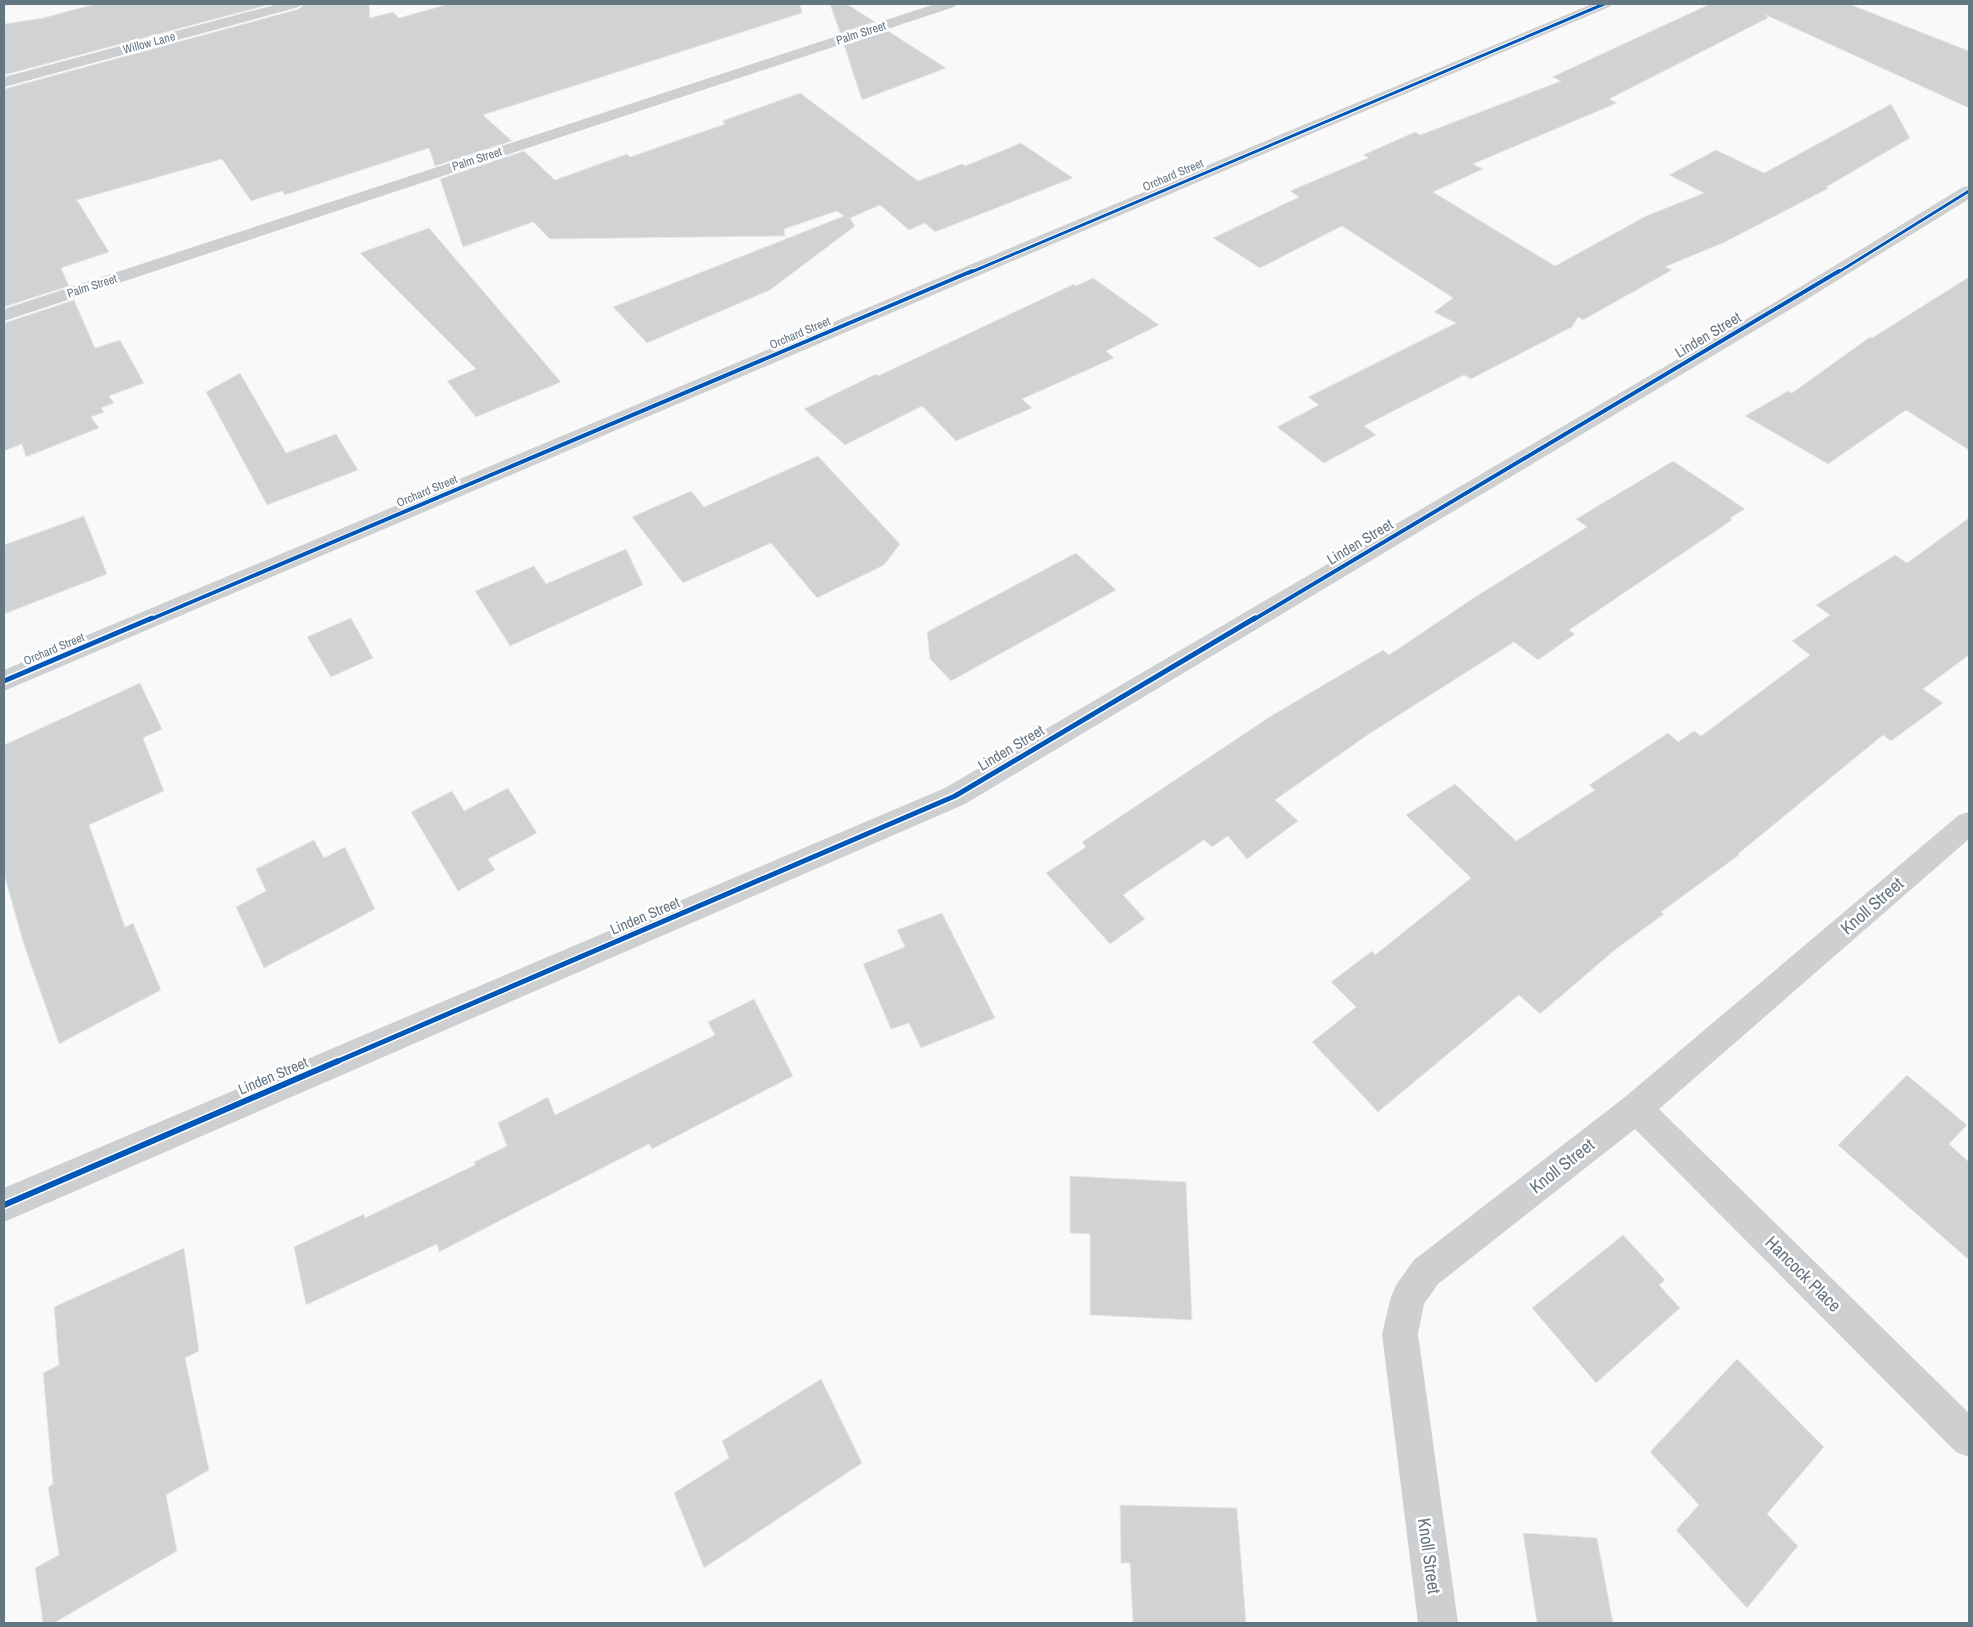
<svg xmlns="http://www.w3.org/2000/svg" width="1973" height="1627" font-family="'Archivo Narrow',sans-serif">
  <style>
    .building { fill: #d0d2d3; stroke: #e8e8e8 }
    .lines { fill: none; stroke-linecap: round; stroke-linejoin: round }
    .minor { fill: #cecfd0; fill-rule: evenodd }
    .cycleway-far3-casing { stroke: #fff; stroke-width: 5 }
    .cycleway-far2-casing { stroke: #fff; stroke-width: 6 }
    .cycleway-far1-casing { stroke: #fff; stroke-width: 8 }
    .cycleway-casing { stroke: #fff; stroke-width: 9 }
    .cycleway-far3 { stroke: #0057b8; stroke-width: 3 }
    .cycleway-far2 { stroke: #0057b8; stroke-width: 4 }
    .cycleway-far1 { stroke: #0057b8; stroke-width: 5 }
    .cycleway { stroke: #0057b8; stroke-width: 6 }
    .labels { text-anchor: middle; stroke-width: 5; stroke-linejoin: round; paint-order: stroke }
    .far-street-label { font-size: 12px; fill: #657683; stroke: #fff }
    .street-label { font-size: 15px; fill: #657683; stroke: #fff }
    .near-street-label { font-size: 18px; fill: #657683; stroke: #fff }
  </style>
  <rect width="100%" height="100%" fill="#f9f9f9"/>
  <g class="building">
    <path d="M95,4H272L4,75V24L43,18Z"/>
    <path d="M304,4H369L370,18L393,12L399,18L448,4H800L802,13L483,115L512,141L435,166L429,148L285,195L282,191L251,201L222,159L77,200L109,252L61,268L69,286L4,307V89L299,9Z"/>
    <path d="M830,4H847L875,22L840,33Z"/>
    <path d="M1710,4H1849L1969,51V108L1766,15L1768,18L1609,99L1617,103L1473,164L1483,169L1433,192L1555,266L1646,216L1704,193L1669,175L1716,150L1764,173L1891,104L1910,138L1826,187L1829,188L1725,242L1665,267L1672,270L1583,320L1578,317L1572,327L1471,379L1464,375L1364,426L1376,435L1324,463L1277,427L1319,405L1308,397L1456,323L1434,312L1453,298L1342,226L1260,268L1213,238L1299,197L1290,191L1368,158L1363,155L1415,132L1420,135L1561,81L1552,77Z"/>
    <path d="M888,31L946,68L862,100L844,45Z"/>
    <path d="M800,93L918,181L962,164L965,166L1021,143L1073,178L935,232L925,223L909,230L880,205L850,218L855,226L770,290L647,343L613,307L844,216L837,211L784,229L785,236L550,239L533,222L463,247L440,179L524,151L555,180L627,154L630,157L725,124L722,121Z"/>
    <path d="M429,228L561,382L476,417L447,381L476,369L360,253Z"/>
    <path d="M1969,277V450L1906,410L1828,464L1745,416L1788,391L1792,393L1870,337L1872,338Z"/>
    <path d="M1093,278L1159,325L1106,351L1114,358L1022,399L1032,408L956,441L922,406L845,445L804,409L876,374L878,376L1074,284L1076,286Z"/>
    <path d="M74,300L95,348L120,340L144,383L109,396L114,403L101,408L104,412L91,417L99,428L26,457L22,444L4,451V323Z"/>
    <path d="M240,373L286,453L336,434L358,470L267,505L206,392Z"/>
    <path d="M818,456L900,544L884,565L817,598L771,543L683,583L632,517L691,491L704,507Z"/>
    <path d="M1673,461L1745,509L1730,518L1732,520L1569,630L1575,634L1538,660L1514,642L1369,734L1275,800L1298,821L1247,859L1228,836L1212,847L1204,840L1123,895L1145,919L1110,944L1046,873L1086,847L1082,842L1271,716L1383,650L1389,655L1475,597L1587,527L1576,519Z"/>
    <path d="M84,516L107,574L4,614V545Z"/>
    <path d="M1969,518V655L1923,689L1943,703L1891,741L1883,735L1738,854L1739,855L1661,912L1664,914L1616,949L1540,1014L1519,995L1378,1112L1312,1042L1356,1007L1331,982L1372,951L1375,955L1471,878L1406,815L1455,784L1516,841L1595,790L1589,785L1668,733L1678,742L1694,731L1701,736L1810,655L1792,641L1830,615L1816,605L1895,555L1907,563Z"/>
    <path d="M626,549L643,585L510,646L475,591L534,566L546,584Z"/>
    <path d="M1076,553L1116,590L951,681L930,659L927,632Z"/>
    <path d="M351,618L373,658L331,677L307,637Z"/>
    <path d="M140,683L162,729L143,738L164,791L89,825L125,927L133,923L161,990L59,1044L24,945L4,874V745Z"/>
    <path d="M508,788L537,833L488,859L495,870L458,891L411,812L452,791L464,811Z"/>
    <path d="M314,840L324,858L345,847L375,909L264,968L236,907L266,891L256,869Z"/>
    <path d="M942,913L995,1018L921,1048L909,1023L891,1029L863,964L905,947L897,930Z"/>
    <path d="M754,999L793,1076L652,1149L649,1144L439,1252L437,1244L306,1305L294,1247L364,1214L365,1218L475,1165L474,1162L507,1146L498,1123L548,1097L555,1115L715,1035L708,1022Z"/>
    <path d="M1907,1075L1967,1125L1949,1144L1969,1162V1260L1838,1145Z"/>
    <path d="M1070,1176L1186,1182L1192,1320L1090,1315V1234L1070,1233Z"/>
    <path d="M1623,1235L1665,1280L1659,1285L1680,1308L1596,1383L1532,1308Z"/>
    <path d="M184,1248L199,1351L185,1358L209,1470L166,1495L177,1551L54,1623H43L35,1568L59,1555L48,1487L53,1484L43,1373L59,1365L54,1307Z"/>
    <path d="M1737,1359L1824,1447L1767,1514L1798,1546L1747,1608L1676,1530L1699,1505L1650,1452Z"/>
    <path d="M821,1379L862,1463L704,1568L674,1493L729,1458L722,1441Z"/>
    <path d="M1120,1505L1237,1508L1246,1623H1133L1130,1563H1121Z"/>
    <path d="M1523,1533L1597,1538L1613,1623H1537Z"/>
  </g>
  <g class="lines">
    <g class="minor">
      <path d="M278,4H302L299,7L4,87V77Z"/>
      <path d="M935,4H957L954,7L4,321V309Z"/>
      <path d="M1592,4H1612L1609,7L4,691V670Z"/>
      <path d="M1969,186V199L1796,306L965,804L4,1222V1188L945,788L1782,298L1963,187Z"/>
      <path d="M1969,812V839L1659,1109L1969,1413V1457L1956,1452L1635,1129L1438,1284L1424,1304L1418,1334L1458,1623H1418L1382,1334L1391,1297L1396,1285L1414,1260L1625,1097L1959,815Z"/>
    </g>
    <g class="cycleway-far3-casing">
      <g id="cycleway-far3">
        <path d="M969,273L1604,4"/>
        <path d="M1837,273L1969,191"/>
      </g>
    </g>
    <g class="cycleway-far2-casing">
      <g id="cycleway-far2">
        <path d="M149,620L972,271"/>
        <path d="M1253,620L1839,271"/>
      </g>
    </g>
    <g class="cycleway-far1-casing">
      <g id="cycleway-far1">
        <path d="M4,681L152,618"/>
        <path d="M336,1062L955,796L1255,618"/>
      </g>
    </g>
    <g class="cycleway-casing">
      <path id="cycleway" d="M4,1205L338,1061"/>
    </g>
    <use href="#cycleway-far3" class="cycleway-far3"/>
    <use href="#cycleway-far2" class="cycleway-far2"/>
    <use href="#cycleway-far1" class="cycleway-far1"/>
    <use href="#cycleway" class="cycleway"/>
  </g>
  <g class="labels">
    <g class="far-street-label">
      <text transform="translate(861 33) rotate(-18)" y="4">Palm Street</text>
      <text transform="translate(149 43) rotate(-15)" y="4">Willow Lane</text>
      <text transform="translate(477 159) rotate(-18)" y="4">Palm Street</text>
      <text transform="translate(1173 175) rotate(-23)" y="4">Orchard Street</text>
      <text transform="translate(92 286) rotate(-18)" y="4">Palm Street</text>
      <text transform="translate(800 333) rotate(-23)" y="4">Orchard Street</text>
      <text transform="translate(427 491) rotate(-23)" y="4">Orchard Street</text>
      <text transform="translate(54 649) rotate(-23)" y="4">Orchard Street</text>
    </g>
    <g class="street-label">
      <text transform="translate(1708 335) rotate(-31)" y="5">Linden Street</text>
      <text transform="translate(1360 542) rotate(-31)" y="5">Linden Street</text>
      <text transform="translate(1011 748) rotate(-31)" y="5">Linden Street</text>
      <text transform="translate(645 916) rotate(-23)" y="5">Linden Street</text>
      <text transform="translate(273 1076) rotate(-23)" y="5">Linden Street</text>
    </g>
    <g class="near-street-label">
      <text transform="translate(1872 906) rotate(-41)" y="6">Knoll Street</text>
      <text transform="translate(1562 1166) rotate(-38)" y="6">Knoll Street</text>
      <text transform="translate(1803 1274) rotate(45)" y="6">Hancock Place</text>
      <text transform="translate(1429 1556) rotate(82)" y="6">Knoll Street</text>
    </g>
  </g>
  <rect width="1973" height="1627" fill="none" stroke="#657683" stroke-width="10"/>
</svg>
